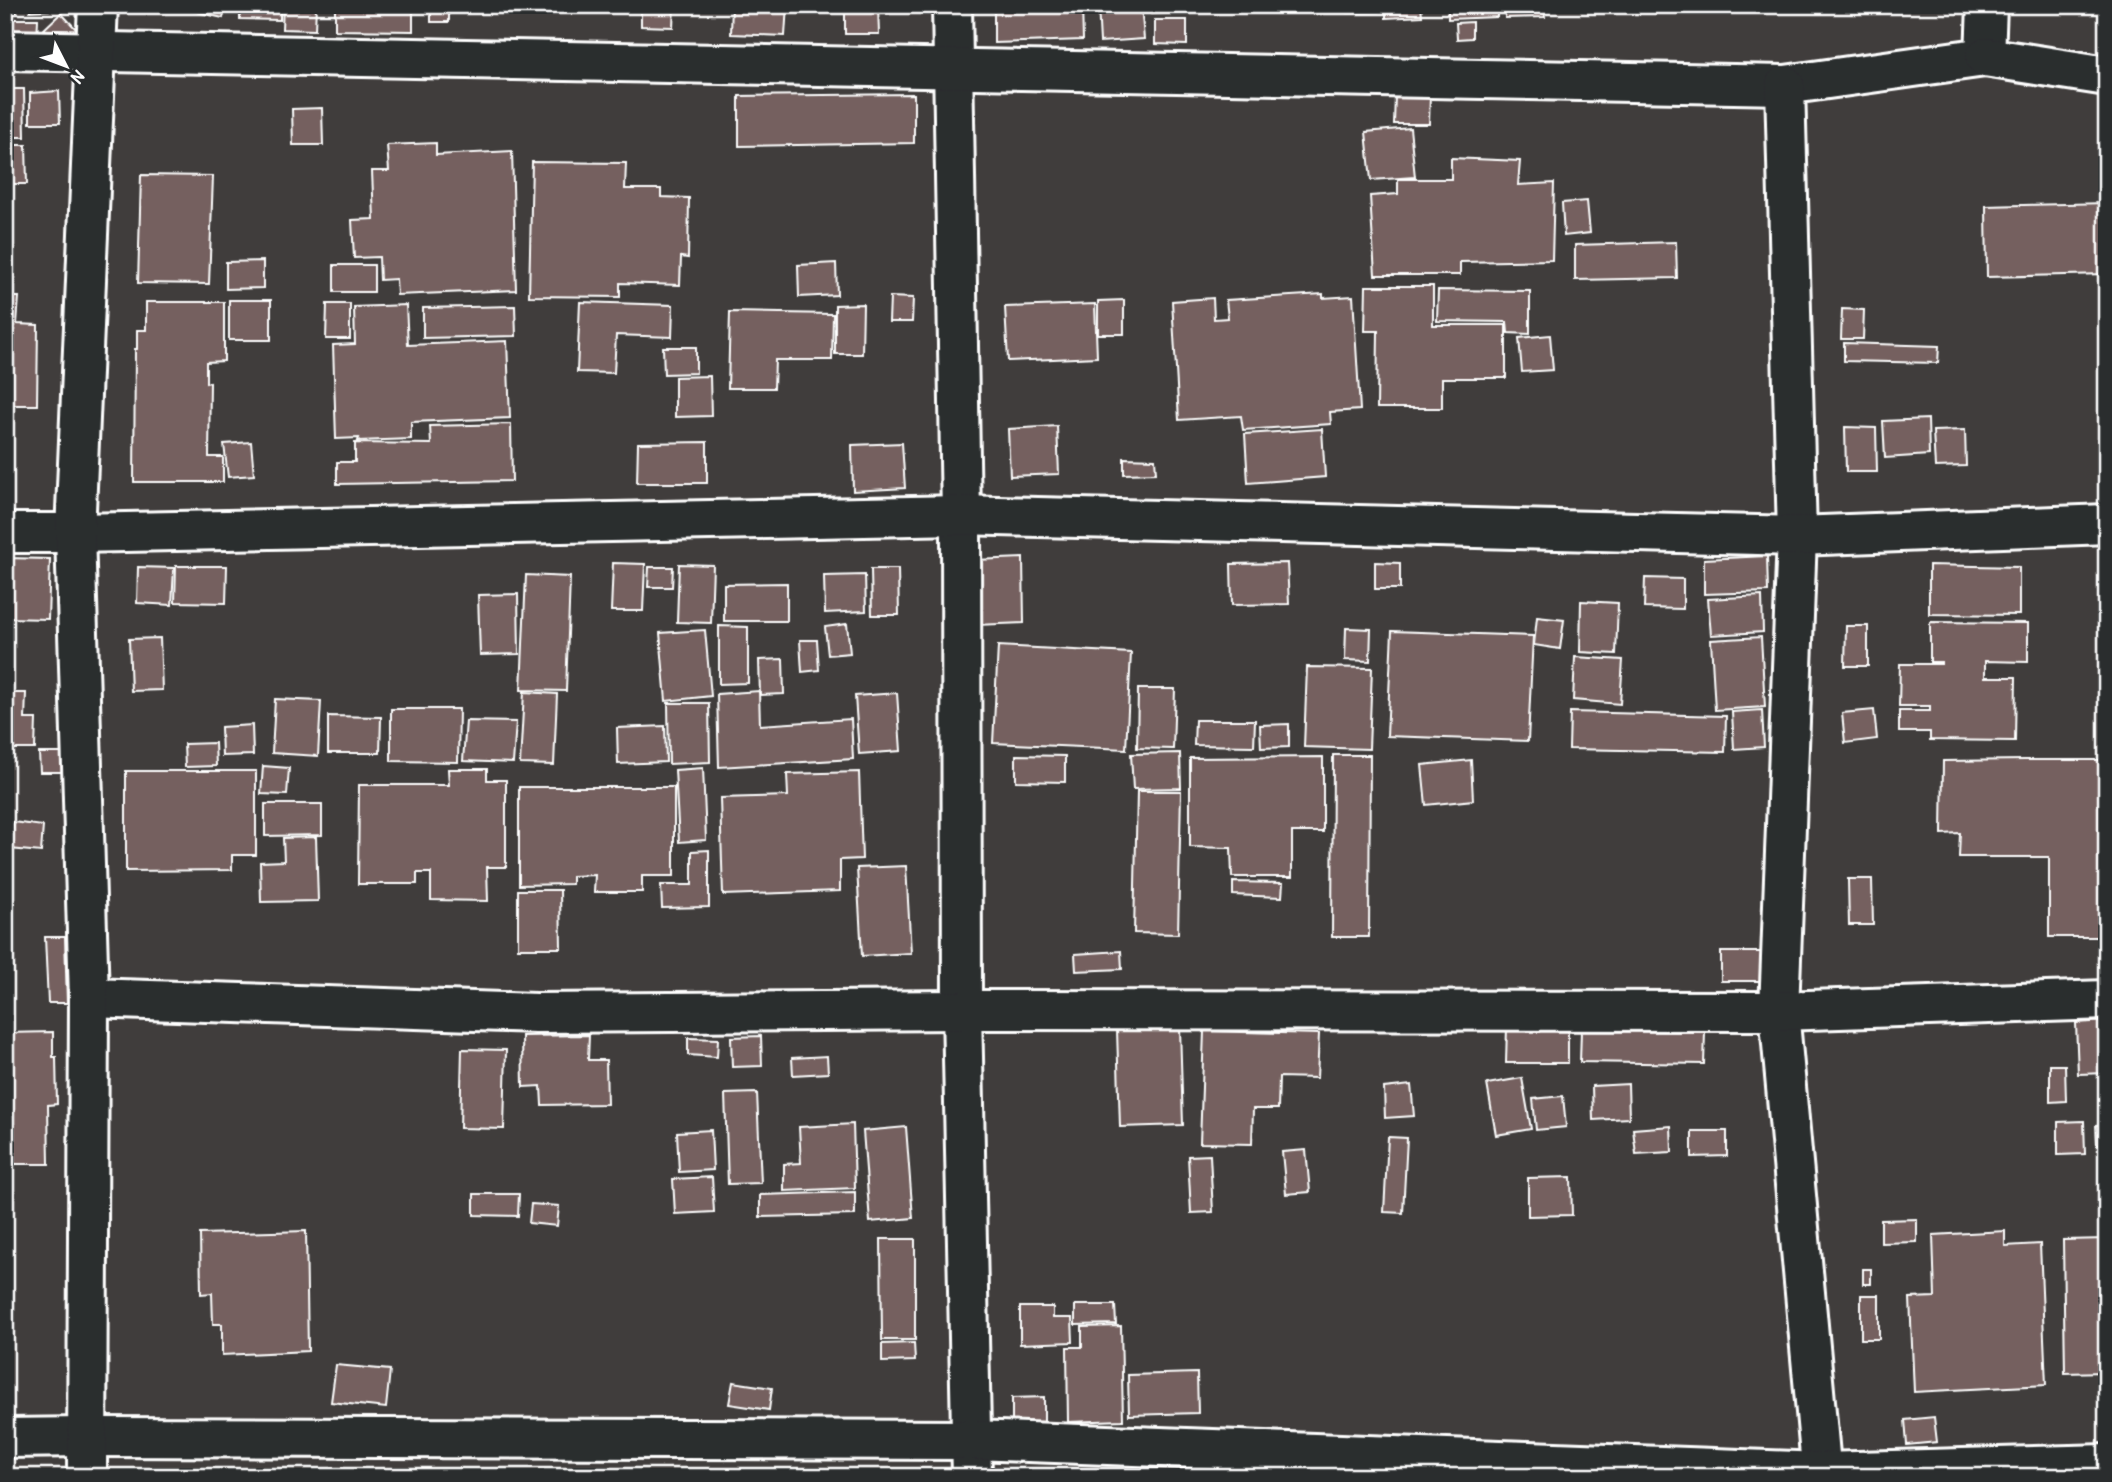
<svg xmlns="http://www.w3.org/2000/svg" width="2112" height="1482" font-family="'Patrick Hand',sans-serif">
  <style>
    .building { fill: #74615e; stroke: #fff; stroke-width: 2 }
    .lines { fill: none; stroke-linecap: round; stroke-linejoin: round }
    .minor-casing { stroke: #fff; stroke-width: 44 }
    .minor { stroke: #2a2d2e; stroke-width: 38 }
  </style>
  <rect width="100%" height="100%" fill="#403d3c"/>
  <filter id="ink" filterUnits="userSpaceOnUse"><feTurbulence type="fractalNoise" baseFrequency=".0143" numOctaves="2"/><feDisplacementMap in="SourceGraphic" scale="14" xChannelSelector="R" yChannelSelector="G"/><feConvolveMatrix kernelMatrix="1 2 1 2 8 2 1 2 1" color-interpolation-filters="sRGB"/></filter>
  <g filter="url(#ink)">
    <g class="building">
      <path d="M5,5H18L17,12H5Z"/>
      <path d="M30,5H49V10L30,11Z"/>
      <path d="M166,5H226L223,18Z"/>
      <path d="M240,5H280V20L240,19Z"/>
      <path d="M283,5H316L315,30L282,29Z"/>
      <path d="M335,5H413V31L335,30Z"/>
      <rect x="431" y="5" width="18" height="17"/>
      <path d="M489,5H513V12L489,11Z"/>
      <path d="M641,5H674L673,27L641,26Z"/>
      <path d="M732,5H787L785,36L731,34Z"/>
      <path d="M1082,5L1083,40L994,43V7Z"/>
      <path d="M1098,5H1141L1144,39L1100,42Z"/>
      <path d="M1150,5H1184L1185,12L1151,14Z"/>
      <path d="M1347,5H1378V12L1347,13Z"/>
      <path d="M1386,5H1421L1422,16L1386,18Z"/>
      <path d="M1448,5H1497V17L1448,19Z"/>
      <path d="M1505,5H1544L1545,17L1505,18Z"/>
      <rect x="1687" y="5" width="53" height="4"/>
      <path d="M878,7L879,34H845V8Z"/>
      <path d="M61,13L78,31L59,50L42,31Z"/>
      <path d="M5,19H38L37,41H5Z"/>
      <path d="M1155,20H1187V45L1155,44Z"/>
      <path d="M1472,22V38L1457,39L1456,23Z"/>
      <path d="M5,89H24L25,137H5Z"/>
      <path d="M59,91L60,123H30V93Z"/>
      <path d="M914,94V143L739,146V96Z"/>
      <path d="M1395,95H1430L1429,124H1394Z"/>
      <path d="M322,108L323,145H293L292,109Z"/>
      <path d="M1410,128L1415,177L1371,180L1366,132Z"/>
      <path d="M436,143V155L512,151L516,290L397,295L396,279L380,280L379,257L354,258L352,220L374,219L372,171H389L387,145Z"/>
      <path d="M5,145H26L27,184H5Z"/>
      <path d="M1451,158L1520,161L1518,185L1554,183L1552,260L1460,262V275H1375L1370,196L1398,194V179H1451Z"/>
      <path d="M532,162L626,163L625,189H661V197L689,198L688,258L681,257L680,285L620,283V297L529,296Z"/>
      <path d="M141,175L213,176L209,284L138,283Z"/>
      <path d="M1587,201L1590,233L1564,236L1562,203Z"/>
      <path d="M2107,203V274L1987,277L1986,206Z"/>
      <path d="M1676,242L1677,278L1575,280V245Z"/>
      <path d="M263,261V288L226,289V262Z"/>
      <path d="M836,263L837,295L799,297L798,265Z"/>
      <rect x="334" y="265" width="40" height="27"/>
      <path d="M1366,286H1433V325H1506V378H1442V408H1377L1378,331H1365Z"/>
      <path d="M1438,290L1530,291V334L1508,333L1507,322L1437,321Z"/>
      <path d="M1323,294V298L1353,296L1360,410L1330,412L1331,424L1243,430L1241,416L1179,420L1172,301L1213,298L1214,319L1228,318L1226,300Z"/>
      <path d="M5,297H19L17,324L38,325L37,405H5Z"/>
      <path d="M890,297L913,298L912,322H889Z"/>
      <rect x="229" y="300" width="42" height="40"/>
      <path d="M1124,300V334H1098V301Z"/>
      <path d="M146,302H224V361L206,362V383L210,382L209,457H223V482H134L135,349H137V330H146Z"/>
      <path d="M580,302L673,305L672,337L616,335L614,373L577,372Z"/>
      <path d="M327,304H350V339H326Z"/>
      <path d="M863,304L862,354H835V305Z"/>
      <path d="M1095,304L1097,357L1008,361L1005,307Z"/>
      <path d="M406,305L408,345L507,341L510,418L411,422V439L358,441L359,438L336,439L333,345L355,344L354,307Z"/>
      <path d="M515,306L516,336L423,338V308Z"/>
      <path d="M1842,309L1864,310L1863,339H1841Z"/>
      <path d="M730,312L833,314L832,360H775L774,388H728Z"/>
      <path d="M1550,335L1553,370L1522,372L1519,338Z"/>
      <path d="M1844,343L1939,346L1938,363L1844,361Z"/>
      <path d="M663,347H696V373L664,374Z"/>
      <path d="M710,376L711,416L675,417V377Z"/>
      <path d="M1928,419L1929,455L1885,458L1883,421Z"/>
      <path d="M511,424L512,481L337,484V462H355V443L431,444L430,426Z"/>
      <path d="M1057,426L1059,474L1010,476L1008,429Z"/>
      <path d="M1845,427L1876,428L1877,472H1846Z"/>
      <path d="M1322,429L1325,477L1248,483L1245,434Z"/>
      <path d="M1965,430L1966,466L1935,467L1933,431Z"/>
      <path d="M251,442L254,475L228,477L224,444Z"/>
      <path d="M707,442V483H637L638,443Z"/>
      <path d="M902,443L905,488L853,491L852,445Z"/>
      <path d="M1124,458L1155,459L1156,473L1124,474Z"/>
      <path d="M1767,556L1768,592L1704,594V559Z"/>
      <path d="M5,558L50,559L48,619L5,618Z"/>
      <path d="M1023,558L1024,623L976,625L975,560Z"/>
      <path d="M1375,562L1400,563V589H1375Z"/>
      <path d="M613,563L645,564L643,611H611Z"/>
      <path d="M1287,563L1289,604L1232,605L1231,564Z"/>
      <path d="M679,564L713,565L711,623L677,622Z"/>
      <path d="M1929,565L2019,567V615L1929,614Z"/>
      <path d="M176,566H227L226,603L175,602Z"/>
      <path d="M138,567L174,568L172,605L137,603Z"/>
      <path d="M649,567H673L672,587H648Z"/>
      <path d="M871,569H898L899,615H872Z"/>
      <path d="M526,575L570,577L566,691L521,690Z"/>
      <path d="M865,575L866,611L825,613L824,576Z"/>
      <path d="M1645,578L1683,579V609L1644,608Z"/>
      <path d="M787,583V621H724V584Z"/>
      <path d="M518,594L519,654L480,655L478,595Z"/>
      <path d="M1762,596L1763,632L1711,635L1708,599Z"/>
      <path d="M1581,601L1618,603L1616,654L1580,652Z"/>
      <path d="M1537,617L1564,620L1560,649L1534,645Z"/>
      <path d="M1930,622L2028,623V662L1985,661V677H2016L2015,741L1930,740V732H1899V711H1930V706H1899L1900,664H1941V662H1930Z"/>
      <path d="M847,624L850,653L828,655L825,627Z"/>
      <path d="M719,626L748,627V683L719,684Z"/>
      <path d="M1846,626H1868V666H1845Z"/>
      <path d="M1346,628L1371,629L1370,661L1345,660Z"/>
      <path d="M705,630L711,696L666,701L660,633Z"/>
      <path d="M1392,631L1533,636L1528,741L1387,736Z"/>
      <path d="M1761,637L1765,707L1715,710L1711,640Z"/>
      <path d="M160,638L162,690L131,691L129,639Z"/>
      <path d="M800,640H817L819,670L802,672Z"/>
      <path d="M998,646L1131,653L1126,749L993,743Z"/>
      <path d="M1575,657L1623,660L1620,704L1573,700Z"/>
      <path d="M783,659L784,694L760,695L759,660Z"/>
      <path d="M1307,667L1372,668L1369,749L1304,747Z"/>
      <path d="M1138,689H1175L1173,749L1137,748Z"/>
      <path d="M759,691L760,725L851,719L853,759L719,767L717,694Z"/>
      <path d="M524,692L557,694L554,765L520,764Z"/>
      <path d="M5,693H26L25,719H36L35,749H5Z"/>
      <path d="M897,693L901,751L859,754L855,696Z"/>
      <path d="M275,699L321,701L318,756L272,753Z"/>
      <path d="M668,703H709L710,762L669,764Z"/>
      <path d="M391,709H459L458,762L391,761Z"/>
      <path d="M1762,710L1764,747L1734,749L1732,712Z"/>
      <path d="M1874,710L1877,739L1845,743L1842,713Z"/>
      <path d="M1570,712L1726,716L1725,752L1569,749Z"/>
      <path d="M328,716L381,717L380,753H328Z"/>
      <path d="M1195,720H1255L1254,746L1194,745Z"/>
      <path d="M466,721L516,722L513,763L463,761Z"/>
      <path d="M1289,724V747L1261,748L1260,725Z"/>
      <path d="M252,725L253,755L222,756L221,727Z"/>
      <path d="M665,726L666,762L618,764L617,728Z"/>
      <path d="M215,743L216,766L185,767L184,744Z"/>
      <path d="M39,753H63L62,772H40Z"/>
      <path d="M1180,753L1181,788L1133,789L1131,754Z"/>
      <path d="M1016,755L1065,756V782L1016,781Z"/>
      <path d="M1333,755H1370L1369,937H1332Z"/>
      <path d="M1323,757V832H1292V877H1232L1231,848L1190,847V758Z"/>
      <path d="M1471,760L1473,800L1426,805L1422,765Z"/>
      <path d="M2025,760H2107V804H2100V834H2107V937H2049V857H1959L1960,833L1942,834L1943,761Z"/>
      <path d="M263,766L289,768L287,795L261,794Z"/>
      <path d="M703,768L706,840L679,842L675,770Z"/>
      <path d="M448,769H487V780H506V867H487L488,901L431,900V873H417V884H358L359,785H449Z"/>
      <path d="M126,771H256V855H232V870L126,871Z"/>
      <path d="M859,772L862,859L840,860V891L723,895L720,798L788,796L787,774Z"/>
      <path d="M519,787H674V876H642V892H594L595,875L572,876V884L519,885Z"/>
      <path d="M1137,791H1181L1178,934L1134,933Z"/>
      <path d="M265,804H322V835L265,836Z"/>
      <path d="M13,822L43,826L41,852L10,849Z"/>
      <path d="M316,837L318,901L261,902L260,862L284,861L283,838Z"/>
      <path d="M709,850V907L662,908L661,885H692V851Z"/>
      <path d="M906,866L911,953L862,956L857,868Z"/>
      <path d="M1848,879H1872L1873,925H1849Z"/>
      <path d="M1233,882L1283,883L1282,897L1233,895Z"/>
      <path d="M518,890H560L561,948H518Z"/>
      <path d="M45,937H65L67,1003H48Z"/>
      <path d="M1121,951L1122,969L1076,971L1075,954Z"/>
      <rect x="1721" y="952" width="40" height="29"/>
      <path d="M2107,1021V1073L2078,1074L2076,1023Z"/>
      <path d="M1507,1026H1568V1063H1506Z"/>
      <path d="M1180,1028L1183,1125L1120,1127L1117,1030Z"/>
      <path d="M1581,1030L1705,1032L1704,1064L1580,1062Z"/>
      <path d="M1204,1031L1319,1034L1317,1078L1279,1077L1278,1109H1253L1252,1144L1200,1143Z"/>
      <path d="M53,1032V1057H56L57,1104L48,1105L49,1164H5V1033Z"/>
      <path d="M589,1035L588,1060H606L607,1104L542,1105L541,1086L523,1087L522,1036Z"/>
      <path d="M761,1036L762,1066L732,1067L731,1037Z"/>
      <path d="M688,1038L718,1039L717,1057L688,1055Z"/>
      <path d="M462,1049L506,1050L504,1129L460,1128Z"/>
      <path d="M827,1056L828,1073L793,1075L792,1058Z"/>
      <path d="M2050,1065H2065L2066,1101L2050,1102Z"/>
      <path d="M1522,1078L1531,1129L1496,1135L1487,1084Z"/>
      <path d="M1628,1084L1629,1118L1593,1120L1592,1086Z"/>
      <path d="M1411,1085L1414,1116L1385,1118L1384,1088Z"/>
      <path d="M757,1093L761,1183L728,1184L725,1094Z"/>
      <path d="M1563,1096L1566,1127L1536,1130L1533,1099Z"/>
      <path d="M2084,1121L2085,1154L2058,1155V1122Z"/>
      <path d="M853,1124L855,1188L784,1191V1164L801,1163L799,1127Z"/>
      <path d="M2107,1124V1144L2097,1145L2096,1125Z"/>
      <path d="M1671,1126L1672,1152L1636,1154L1633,1129Z"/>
      <path d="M906,1127L913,1218L870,1222L863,1131Z"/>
      <path d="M711,1130L713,1170L679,1172L677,1132Z"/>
      <path d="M1692,1131H1727V1156L1692,1157Z"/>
      <path d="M1388,1137L1407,1138L1403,1213L1384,1212Z"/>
      <path d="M1306,1150L1310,1192L1286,1194L1282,1152Z"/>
      <path d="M1210,1155L1213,1212L1191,1213L1188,1156Z"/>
      <path d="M712,1177L714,1212L675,1214L673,1179Z"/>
      <path d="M1571,1177L1572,1215L1528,1216V1178Z"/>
      <path d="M855,1192V1215L760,1217V1195Z"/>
      <path d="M474,1194H519L518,1216L474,1215Z"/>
      <path d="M531,1204L559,1206L557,1226L529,1223Z"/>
      <path d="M1917,1219V1242L1881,1243V1220Z"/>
      <path d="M306,1231L308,1351L222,1355V1324H213L212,1293L201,1294L200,1234Z"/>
      <path d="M2005,1231V1246L2040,1244L2046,1385L1914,1392L1910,1298L1935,1297L1933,1235Z"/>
      <path d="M881,1239H915V1340H882Z"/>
      <path d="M2107,1239L2105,1372L2065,1373L2063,1240Z"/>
      <rect x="1863" y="1269" width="8" height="15"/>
      <rect x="1861" y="1295" width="18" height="44"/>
      <path d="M1075,1305H1115L1116,1324L1075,1325Z"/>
      <path d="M1020,1307H1053V1318H1072L1073,1342L1020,1344Z"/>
      <path d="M1121,1326L1123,1420L1068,1422L1067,1347H1082V1327Z"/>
      <path d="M914,1343L915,1361L882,1362V1344Z"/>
      <path d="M336,1365L390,1370L386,1408L331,1402Z"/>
      <path d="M1197,1373L1198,1413L1129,1415L1128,1375Z"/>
      <path d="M733,1382L772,1388L769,1410L729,1404Z"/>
      <path d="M1044,1397V1425H1012V1398Z"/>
      <path d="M1934,1417L1937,1442L1907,1445L1905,1420Z"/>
    </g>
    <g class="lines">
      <g class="minor-casing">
        <g id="minor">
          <path d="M952,5L961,515L962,1010L972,1477"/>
          <path d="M5,50L1785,85L1985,57L1987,5"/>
          <path d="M1985,57L2107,76"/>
          <path d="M1785,85L1797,536L1779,1011L1822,1477"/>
          <path d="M5,533H75L961,515L1797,536L2107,524"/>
          <path d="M89,998L536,1013L962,1010L1779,1011L2107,1000"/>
          <path d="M5,1438L86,1437L973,1440L1822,1472L2107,1464"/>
          <path d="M87,1477L89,998L75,533L98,5"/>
        </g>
      </g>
      <use href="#minor" class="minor"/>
    </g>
  </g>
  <rect width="2112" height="1482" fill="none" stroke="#2a2d2e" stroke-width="28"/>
  <rect x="14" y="14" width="2084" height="1454" fill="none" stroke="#fff" stroke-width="2.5" filter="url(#ink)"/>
  <g transform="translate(66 66) rotate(132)" stroke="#2a2d2e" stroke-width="5" paint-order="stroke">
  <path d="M0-5L12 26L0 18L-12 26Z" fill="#ffffff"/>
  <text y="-10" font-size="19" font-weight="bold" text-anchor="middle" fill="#ffffff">N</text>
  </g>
</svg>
